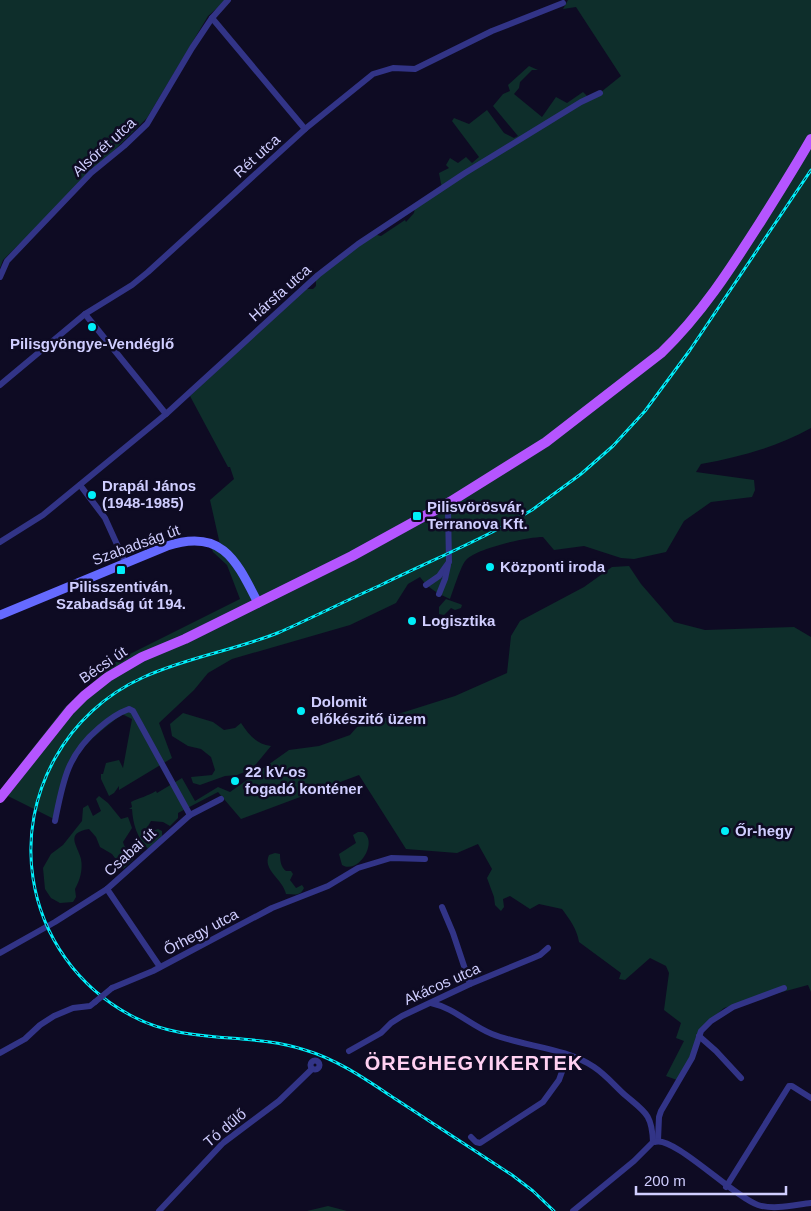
<svg xmlns="http://www.w3.org/2000/svg" width="811" height="1211" font-family="Helvetica,sans-serif">
  <style>
    .green { fill: #0e2e2b }
    .lines { fill: none; stroke-linecap: round; stroke-linejoin: round }
    .street { stroke: #323487; stroke-width: 6 }
    .secondary { stroke: #656aff; stroke-width: 9 }
    .primary { stroke: #b555ff; stroke-width: 10 }
    .rail-casing { stroke: #00eff9; stroke-width: 3 }
    .rail { stroke: #0e0b23; stroke-width: 1; stroke-dasharray: 4; stroke-linecap: butt }
    .street-bridge { stroke: #323487; stroke-width: 6 }
    .poi-dot { fill: #00eff9; stroke: #0e0b23; stroke-width: 2 }
    .labels { text-anchor: middle; stroke-width: 5; stroke-linejoin: round; paint-order: stroke }
    .street-label { font-size: 15px; fill: #d0ceff; stroke: #0e0b23 }
    .poi-label { font-size: 15px; font-weight: bold; fill: #d0ceff; stroke: #0e0b23; text-anchor: start }
    .district-label { font-size: 20px; font-weight: bold; letter-spacing: 1px; fill: #ffd0f1; stroke: #0e0b23 }
  </style>
  <rect width="100%" height="100%" fill="#0e0b23"/>
  <g class="green">
    <path d="M0,0H226L208,16L147,118L3,260L0,268Z"/>
    <path d="M568,0H811V428C777,447 740,457 701,464L696,472L754,480L755,490L752,497L711,502L684,521L666,552L634,559L621,558L584,546L554,550L543,537C527,537 477,548 466,560C461,565 453,591 450,599C438,594 428,588 420,577L408,584L396,603L350,625L232,659L208,673L194,690L159,723L172,758L119,790V786L114,793L109,796L101,779V774H103L106,763L119,760L123,768L132,719L122,714C109,725 85,742 76,757C67,772 61,802 56,820L0,792V790L65,707L118,660L240,599L227,565L213,552L211,547L221,549L210,500L234,479L230,467H228L190,396L305,289H313L316,286V278L373,234L381,236L405,220L406,222L414,213L415,207L442,189L439,173L449,168L446,165L450,158L458,163L466,157L472,163L479,157L452,121L454,118L469,124L487,110L504,133L514,138L518,136L493,106L503,94L510,91L508,85L529,66L538,70H532L520,82L519,88L514,94L542,117L556,97L567,103L583,92L591,100L621,76L576,7L563,9Z"/>
    <path d="M629,566L641,584L674,622L705,630L794,627L811,637V992L808,985L724,1008L699,1030L691,1059L677,1080L666,1076L684,1041L676,1038L681,1023L664,1010L669,973L666,966L650,958L625,980L619,979L621,973L579,942C577,929 570,920 562,909L539,904L530,909L510,896L503,899L504,907L501,911L495,905L494,897L487,878L492,869L478,844L457,853L406,849L359,775L241,819L218,792L178,813V818L170,826L163,822L151,821L147,828L150,832L158,829L162,831V836L148,849C137,837 133,825 132,809H129L132,807L131,802C139,798 148,796 156,791L157,793L182,778L195,801L218,787L230,792L289,750L319,746L350,735L357,727L455,696L507,673L511,636L520,621L584,587L612,567Z"/>
    <path d="M446,599L460,604L462,605L461,608L455,610L451,608L444,615L439,614V607Z"/>
    <path d="M183,713L213,722L224,730L235,728L241,723C249,735 256,744 271,746L252,769L237,775L225,776L200,785L193,783L191,777L212,775L215,770L211,757L201,749L188,746L172,736L170,724Z"/>
    <path d="M99,796L108,803L121,819L128,817L132,828L123,842L124,845L133,860L123,869L112,854L100,847L96,837L89,829C64,833 78,846 81,859C83,870 80,880 75,889L76,897L73,902L60,903L51,898L45,889L43,868L51,854L63,845L82,821L83,808L88,805L93,816L101,811L96,799Z"/>
    <path d="M358,832H363C379,842 358,875 342,865L339,854L356,843L353,835Z"/>
    <path d="M275,853L280,854C280,861 281,867 286,871H291L293,874L290,880L296,888L302,885L304,888C300,897 294,894 286,894C283,879 262,870 269,855Z"/>
    <path d="M328,1206L347,1211H307Z"/>
  </g>
  <g class="lines">
    <g class="street">
      <path d="M212,18L305,129"/>
      <path d="M0,277L7,261L91,173L124,146L147,124L192,48L212,18L228,0"/>
      <path d="M85,314L166,414"/>
      <path d="M0,385L85,314L132,285L148,272L305,129L373,74L393,68L415,69L492,31L563,3"/>
      <path d="M80,485L105,518L125,562"/>
      <path d="M0,542L43,515L166,414L318,275L358,244L465,173L581,102L600,93"/>
      <path d="M426,585L439,576L449,562L448,509L450,502"/>
      <path d="M439,594L445,579L448,565"/>
      <path d="M55,821C63,781 67,755 99,728C108,720 118,713 129,709L133,711L190,815"/>
      <path d="M107,889L160,967"/>
      <path d="M442,907L453,933L470,984"/>
      <path d="M0,953L55,922L107,889L190,815L221,799"/>
      <path d="M112,988L153,971L272,908L328,886L358,868L391,858L425,859"/>
      <path d="M431,1003C454,1008 470,1025 492,1034C525,1047 564,1047 594,1067C606,1075 615,1086 625,1095C645,1112 652,1114 653,1142L634,1161L573,1211"/>
      <path d="M699,1036L716,1051L741,1078"/>
      <path d="M349,1051L381,1033L391,1023L402,1016L470,984L533,958L540,955L548,948"/>
      <path d="M0,1053L25,1039L40,1025L54,1016L73,1008L90,1006L95,1002"/>
      <circle cx="315" cy="1065" r="4.5"/>
      <path d="M471,1137L476,1142L480,1143L543,1102L559,1080L568,1055"/>
      <path d="M658,1140L659,1117L661,1111L692,1058L701,1031L711,1021L733,1007L784,988"/>
      <path d="M655,1142C673,1135 734,1197 758,1205C774,1210 794,1205 811,1203"/>
      <path d="M726,1187L789,1086H792L811,1098"/>
      <path d="M159,1211L223,1143L279,1101L312,1069"/>
    </g>
    <path class="secondary" d="M0,615L167,546C222,528 236,560 258,603"/>
    <path class="primary" d="M0,798L70,710L84,696L108,677L142,657L185,639L352,556L450,502L546,442L661,353C701,315 731,268 761,221C778,194 795,167 811,139"/>
    <g class="rail-casing">
      <path id="rail" d="M554,1211L533,1191L512,1175C474,1150 435,1125 397,1100C368,1081 339,1060 305,1050C247,1031 186,1046 130,1015C78,987 42,937 33,878C20,794 67,711 144,677C188,657 236,650 280,632C314,617 347,600 381,585C422,565 464,547 504,526L532,510L581,474L613,446L645,411L690,350L811,170"/>
    </g>
    <use href="#rail" class="rail"/>
    <path class="street-bridge" d="M95,1002L112,988"/>
  </g>
  <g class="poi-dot">
    <circle cx="92" cy="327" r="5"/>
    <circle cx="92" cy="495" r="5"/>
    <rect x="412" y="511" width="10" height="10" rx="2.5"/>
    <circle cx="490" cy="567" r="5"/>
    <rect x="116" y="565" width="10" height="10" rx="2.5"/>
    <circle cx="412" cy="621" r="5"/>
    <circle cx="301" cy="711" r="5"/>
    <circle cx="235" cy="781" r="5"/>
    <circle cx="725" cy="831" r="5"/>
  </g>
  <g class="labels">
    <g class="street-label">
      <text transform="translate(104 147) rotate(-42)" y="5">Alsórét utca</text>
      <text transform="translate(257 156) rotate(-42)" y="5">Rét utca</text>
      <text transform="translate(280 293) rotate(-42)" y="5">Hársfa utca</text>
      <text transform="translate(136 545) rotate(-20)" y="5">Szabadság út</text>
      <text transform="translate(103 665) rotate(-34)" y="5">Bécsi út</text>
      <text transform="translate(130 852) rotate(-42)" y="5">Csabai út</text>
      <text transform="translate(201 932) rotate(-28)" y="5">Őrhegy utca</text>
      <text transform="translate(442 984) rotate(-24)" y="5">Akácos utca</text>
      <text transform="translate(225 1128) rotate(-40)" y="5">Tó dűlő</text>
    </g>
    <g class="poi-label">
      <text x="92" y="349" text-anchor="middle">Pilisgyöngye-Vendéglő</text>
      <text x="102" y="491">Drapál János<tspan x="102" dy="17">(1948-1985)</tspan></text>
      <text x="427" y="512">Pilisvörösvár,<tspan x="427" dy="17">Terranova Kft.</tspan></text>
      <text x="500" y="572">Központi iroda</text>
      <text x="121" y="592" text-anchor="middle">Pilisszentiván,<tspan x="121" dy="17">Szabadság út 194.</tspan></text>
      <text x="422" y="626">Logisztika</text>
      <text x="311" y="707">Dolomit<tspan x="311" dy="17">előkészitő üzem</tspan></text>
      <text x="245" y="777">22 kV-os<tspan x="245" dy="17">fogadó konténer</tspan></text>
      <text x="735" y="836">Őr-hegy</text>
    </g>
    <g class="district-label">
      <text x="474" y="1070">ÖREGHEGYIKERTEK</text>
    </g>
  </g>
  <path d="M636 1186v8h150v-8" fill="none" stroke="#d0ceff" stroke-width="2.5"/>
  <text x="644" y="1186" font-size="15" fill="#d0ceff" stroke="#0e0b23" stroke-width="4" paint-order="stroke">200 m</text>
</svg>
